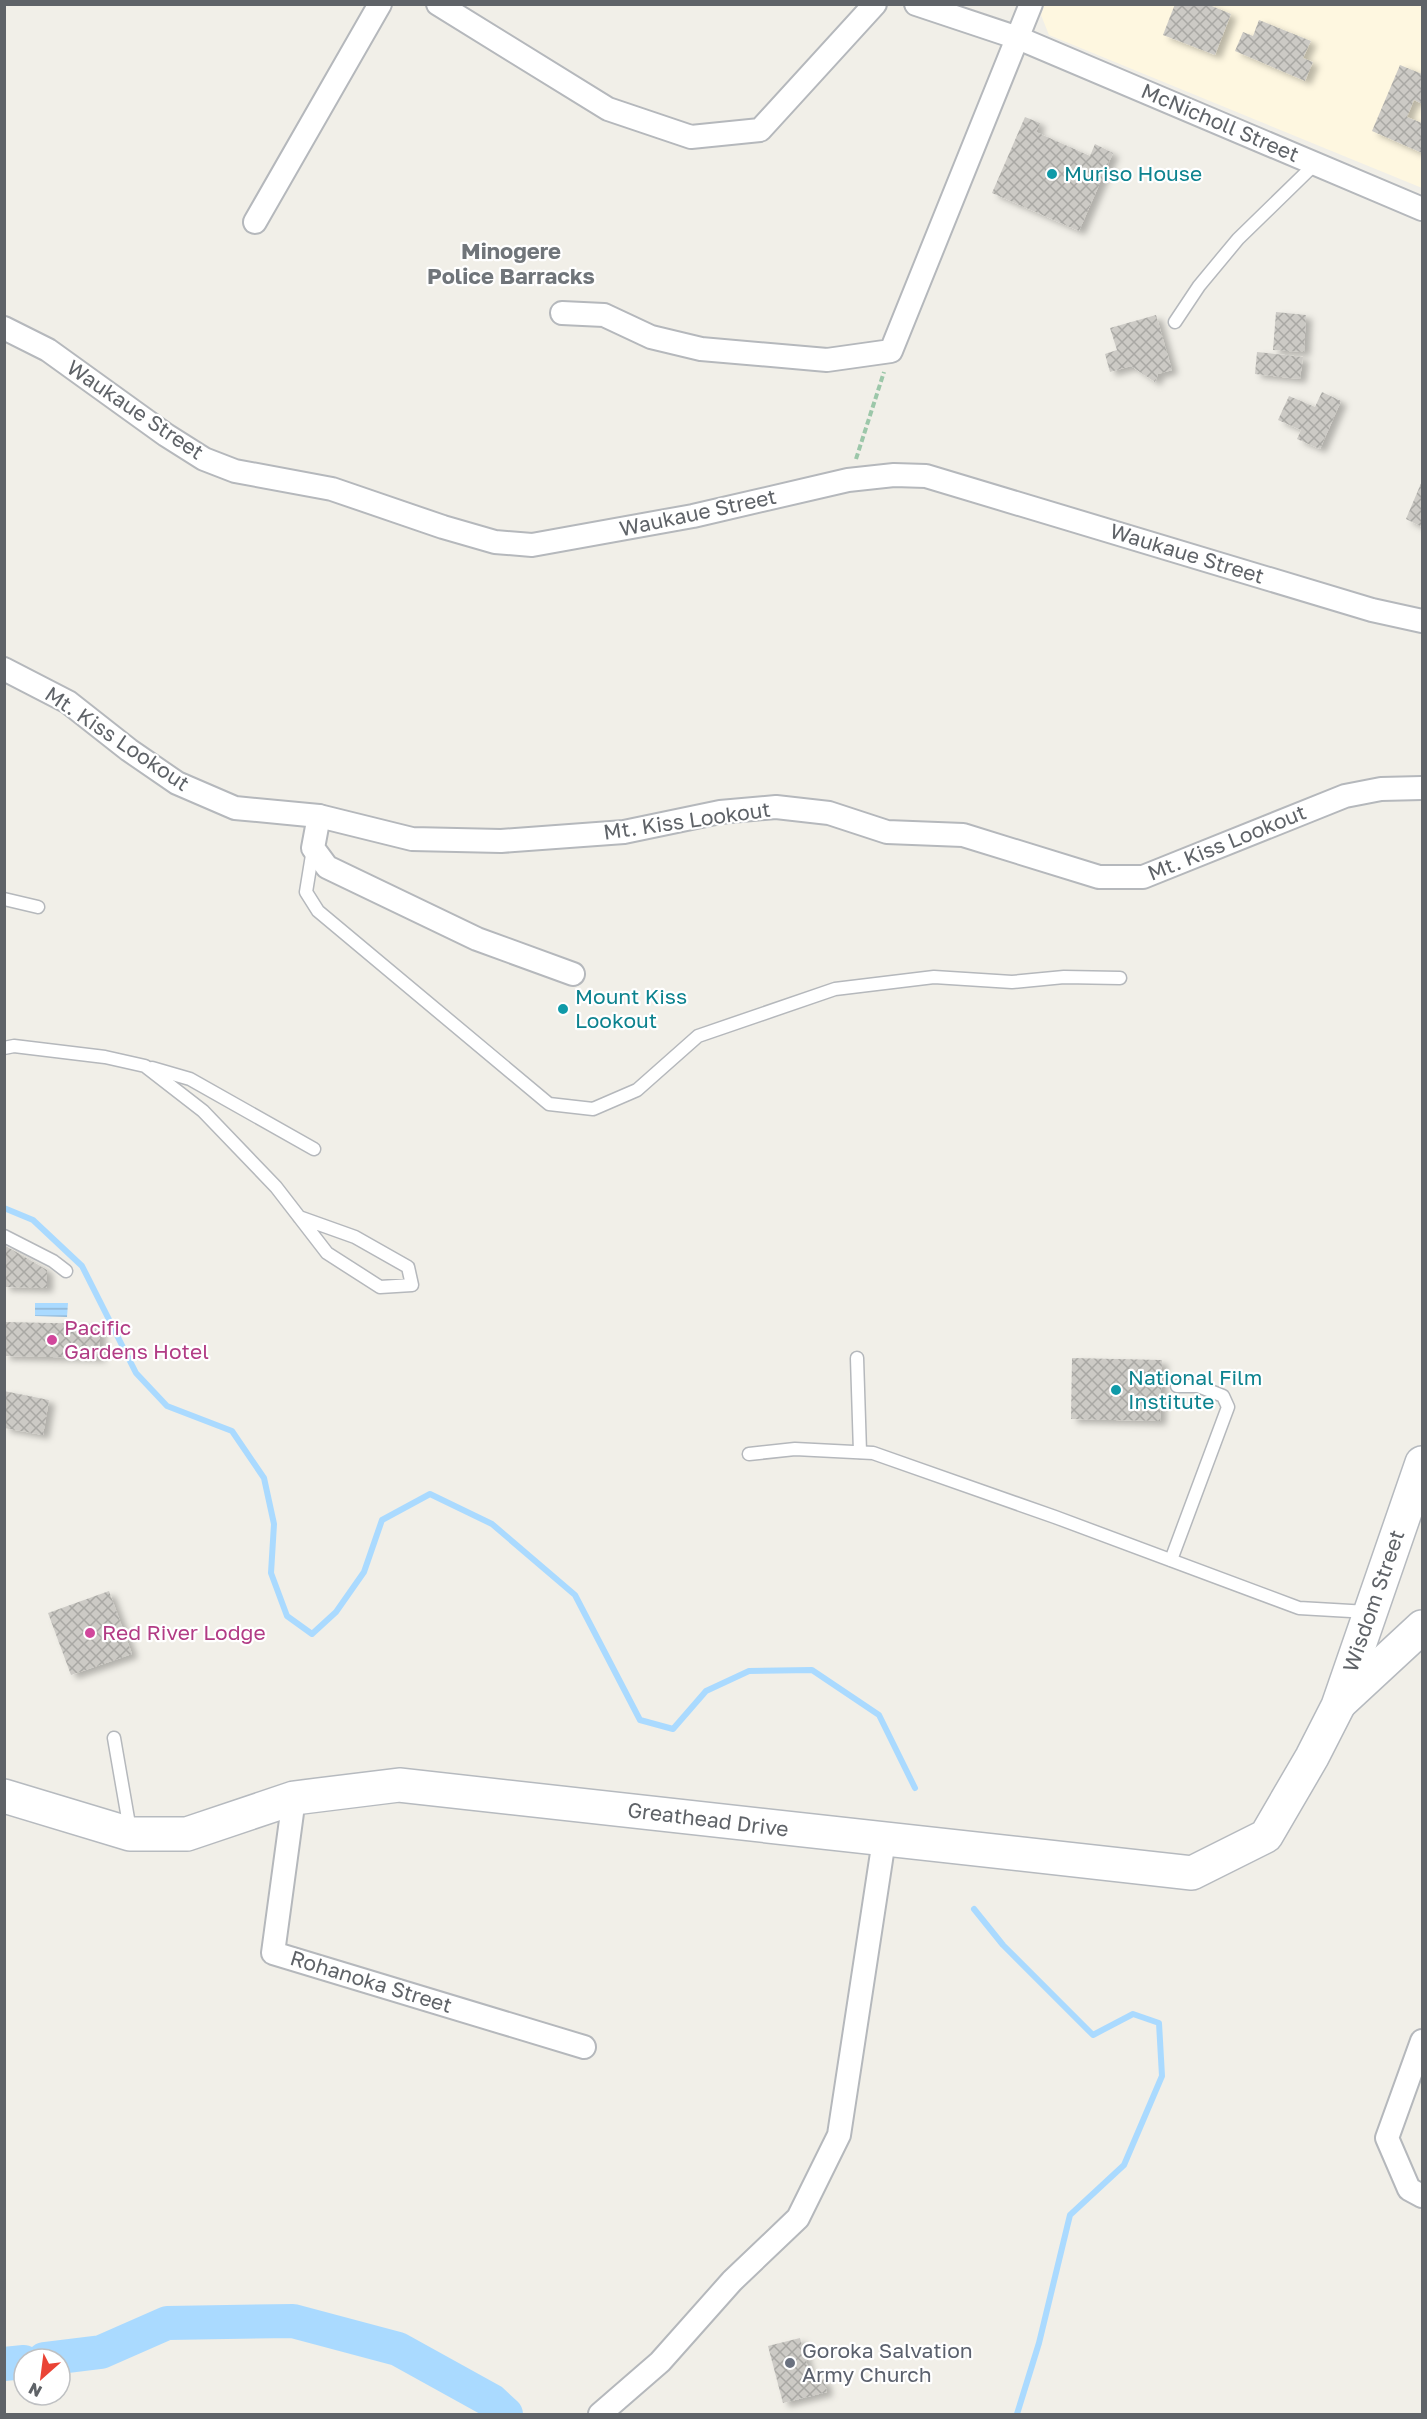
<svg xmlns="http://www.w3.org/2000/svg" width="1427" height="2419" font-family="'Golos Text',sans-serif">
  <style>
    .commercial { fill: #fef7e0 }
    .water { fill: url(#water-rules) }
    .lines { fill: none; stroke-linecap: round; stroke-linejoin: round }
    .stream { stroke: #aadaff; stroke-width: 6 }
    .river { stroke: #aadaff; stroke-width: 34 }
    .building { fill: url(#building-cross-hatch); filter: url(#shadow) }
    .lane-casing { stroke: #b5b8bc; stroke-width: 15 }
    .street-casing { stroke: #b5b8bc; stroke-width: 26 }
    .secondary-casing { stroke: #b6babf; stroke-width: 36 }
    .path { stroke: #9cc7a9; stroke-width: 4; stroke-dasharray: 6 3; stroke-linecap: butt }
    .lane { stroke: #fff; stroke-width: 12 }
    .street { stroke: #fff; stroke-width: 22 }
    .secondary { stroke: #fff; stroke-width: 33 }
    .culture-dot { fill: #0f9aa8; stroke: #fff; stroke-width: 2 }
    .hotel-dot { fill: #d1479c; stroke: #fff; stroke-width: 2 }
    .worship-dot { fill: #6b7280; stroke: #fff; stroke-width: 2 }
    .labels { text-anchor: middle; stroke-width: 4.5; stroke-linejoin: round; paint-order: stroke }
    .street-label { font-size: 21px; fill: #5f6368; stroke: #fff }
    .culture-label { font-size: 21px; fill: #0d838f; stroke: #fff; text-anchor: start }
    .hotel-label { font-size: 21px; fill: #b23c85; stroke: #fff; text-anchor: start }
    .worship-label { font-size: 21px; fill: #5b616d; stroke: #fff; text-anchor: start }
    .neighbourhood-label { font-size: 22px; font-weight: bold; fill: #70757a; stroke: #fff }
  </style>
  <defs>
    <pattern id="water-rules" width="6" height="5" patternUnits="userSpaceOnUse" patternTransform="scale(1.5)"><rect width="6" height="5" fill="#aadaff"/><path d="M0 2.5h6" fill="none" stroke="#8eb4d2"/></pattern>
    <pattern id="building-cross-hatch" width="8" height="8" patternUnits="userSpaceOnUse" patternTransform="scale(1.5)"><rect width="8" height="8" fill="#cccac5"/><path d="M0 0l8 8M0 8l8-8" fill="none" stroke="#a9a8a4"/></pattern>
    <filter id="shadow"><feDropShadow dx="6" dy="4" stdDeviation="3" flood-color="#0004"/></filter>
  </defs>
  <rect width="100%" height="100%" fill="#f1efe8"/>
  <path class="commercial" d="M1045,4L1422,5V188L1049,35L1041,15Z"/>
  <path class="water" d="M35,1303H68L67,1317L35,1316Z"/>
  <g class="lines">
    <g class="stream">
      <path d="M4,1208L33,1220L82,1266L136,1373L167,1406L232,1431L264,1478L274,1524L271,1573L287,1616L312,1634L336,1612L364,1572L382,1520L430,1494L492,1524L575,1595L640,1720L673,1729L706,1691L749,1671L812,1670L879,1715L915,1788"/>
      <path d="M974,1909L1003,1945L1093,2035L1133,2014L1159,2023L1162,2076L1124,2165L1070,2215L1039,2343L1017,2414"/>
    </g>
    <g class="river">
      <path d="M44,2359L101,2352L167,2323L293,2321L398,2349L492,2401L506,2414"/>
      <path d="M4,2364L24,2362"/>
    </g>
  </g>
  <g class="building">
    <path d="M1175,4H1207L1231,14L1215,55L1163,35Z"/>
    <path d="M1259,20L1311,41L1303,58L1313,62L1305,81L1235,51L1243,32L1253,36Z"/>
    <path d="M1400,65L1422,74V104L1414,100L1407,117L1422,123V153L1372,131Z"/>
    <path d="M1025,117L1040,123L1036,132L1090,156L1095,144L1113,153L1079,231L992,193Z"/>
    <path d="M1276,312L1306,315L1304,352L1273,350Z"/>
    <path d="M1156,315L1172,370L1158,374L1155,382L1131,366L1110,372L1105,354L1117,350L1110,328Z"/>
    <path d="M1257,352L1303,357L1300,379L1255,374Z"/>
    <path d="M1322,392L1341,401L1320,449L1297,439L1301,430L1278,420L1289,396L1315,407Z"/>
    <path d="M1422,481V527L1406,519Z"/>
    <path d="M4,1245L47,1270V1288L4,1287Z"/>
    <path d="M4,1322L100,1324V1358L4,1356Z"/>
    <path d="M1072,1358L1162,1360L1160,1421L1071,1419Z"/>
    <path d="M4,1391L49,1400L43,1435L4,1428Z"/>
    <path d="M109,1591L132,1654L71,1675L48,1613Z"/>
    <path d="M800,2338L812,2382L824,2379L827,2392L783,2403L768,2346Z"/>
  </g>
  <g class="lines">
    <g class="lane-casing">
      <g id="lane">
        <path d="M1175,322L1199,286L1238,239L1315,164"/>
        <path d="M313,849L306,892L318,911L549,1104L593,1109L637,1090L698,1036L835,989L934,977L1012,982L1064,977L1120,978"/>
        <path d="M4,899L38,907"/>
        <path d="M4,1048L14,1046L105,1057L145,1066L203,1111L276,1187L327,1253L380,1287L412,1285L408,1267L355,1237L299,1217"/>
        <path d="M152,1068L190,1079L314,1149"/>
        <path d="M4,1236L53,1261L66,1271"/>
        <path d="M857,1358L860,1452"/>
        <path d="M749,1454L795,1449L873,1453L1055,1517L1299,1608L1368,1612"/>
        <path d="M1171,1560L1228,1407L1223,1396L1198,1386H1177"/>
        <path d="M114,1738L130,1830"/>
      </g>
    </g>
    <g class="street-casing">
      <g id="street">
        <path d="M438,4L608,109L691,137L760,130L875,4"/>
        <path d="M916,4L1018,38L1422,209"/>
        <path d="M255,222L380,4"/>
        <path d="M562,313L604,315L651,337L701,349L827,360L891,351L1031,4"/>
        <path d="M4,328L48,350L166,435L204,459L235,471L332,489L443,527L495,542L532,545L693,516L848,480L894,475L926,476L1372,610L1422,621"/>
        <path d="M4,669L68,702L129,750L177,783L235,808L319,816L412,839L501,841L624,832L720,812L776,807L829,813L887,832L963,835L1099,877H1143L1345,796L1381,789L1422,788"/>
        <path d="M319,816L313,848L327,867L477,939L573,974"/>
        <path d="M294,1798L273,1953L584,2047"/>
        <path d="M1422,2041L1387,2138L1409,2189L1422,2196"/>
        <path d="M600,2414L660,2362L732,2281L798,2218L839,2135L884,1840"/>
      </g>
    </g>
    <g class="secondary-casing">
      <g id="secondary">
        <path d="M1341,1702L1422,1627"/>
        <path d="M4,1796L130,1834H187L294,1798L399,1785L1192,1873L1266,1836L1312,1757L1338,1706L1422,1463"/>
      </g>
    </g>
    <path class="path" d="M856,459L884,372"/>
    <use href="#lane" class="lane"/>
    <use href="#street" class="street"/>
    <use href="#secondary" class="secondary"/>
  </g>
  <g class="culture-dot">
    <circle cx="1052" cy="174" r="6"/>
    <circle cx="563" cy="1009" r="6"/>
    <circle cx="1116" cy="1390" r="6"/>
  </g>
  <g class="hotel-dot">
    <circle cx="52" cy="1340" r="6"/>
    <circle cx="90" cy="1633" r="6"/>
  </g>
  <circle class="worship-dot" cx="790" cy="2363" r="6"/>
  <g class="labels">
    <g class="street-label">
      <text transform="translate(1220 123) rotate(23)" y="7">McNicholl Street</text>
      <text transform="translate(135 410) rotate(34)" y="7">Waukaue Street</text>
      <text transform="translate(698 513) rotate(-12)" y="7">Waukaue Street</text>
      <text transform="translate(1187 554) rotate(17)" y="7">Waukaue Street</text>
      <text transform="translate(117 739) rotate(34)" y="7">Mt. Kiss Lookout</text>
      <text transform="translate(687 821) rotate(-8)" y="7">Mt. Kiss Lookout</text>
      <text transform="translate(1227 843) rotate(-22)" y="7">Mt. Kiss Lookout</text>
      <text transform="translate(1374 1601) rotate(-71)" y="7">Wisdom Street</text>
      <text transform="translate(708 1820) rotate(7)" y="7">Greathead Drive</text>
      <text transform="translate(371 1982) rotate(17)" y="7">Rohanoka Street</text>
    </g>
    <g class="culture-label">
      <text x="1064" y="181">Muriso House</text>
      <text x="575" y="1004">Mount Kiss<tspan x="575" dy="24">Lookout</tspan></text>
      <text x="1128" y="1385">National Film<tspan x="1128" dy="24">Institute</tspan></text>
    </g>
    <g class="hotel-label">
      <text x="64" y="1335">Pacific<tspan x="64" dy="24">Gardens Hotel</tspan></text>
      <text x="102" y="1640">Red River Lodge</text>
    </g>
    <g class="worship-label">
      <text x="802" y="2358">Goroka Salvation<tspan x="802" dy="24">Army Church</tspan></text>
    </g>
    <g class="neighbourhood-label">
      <text x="511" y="259">Minogere<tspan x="511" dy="25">Police Barracks</tspan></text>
    </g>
  </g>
  <rect width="1427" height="2419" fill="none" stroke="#5f6368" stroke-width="12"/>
  <g transform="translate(42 2377) rotate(208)"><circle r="28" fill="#ffffff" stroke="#bfc1c3" stroke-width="1.5"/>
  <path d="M0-4.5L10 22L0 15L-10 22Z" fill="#ea4335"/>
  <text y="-9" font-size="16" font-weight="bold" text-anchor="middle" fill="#5f6368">N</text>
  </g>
</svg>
